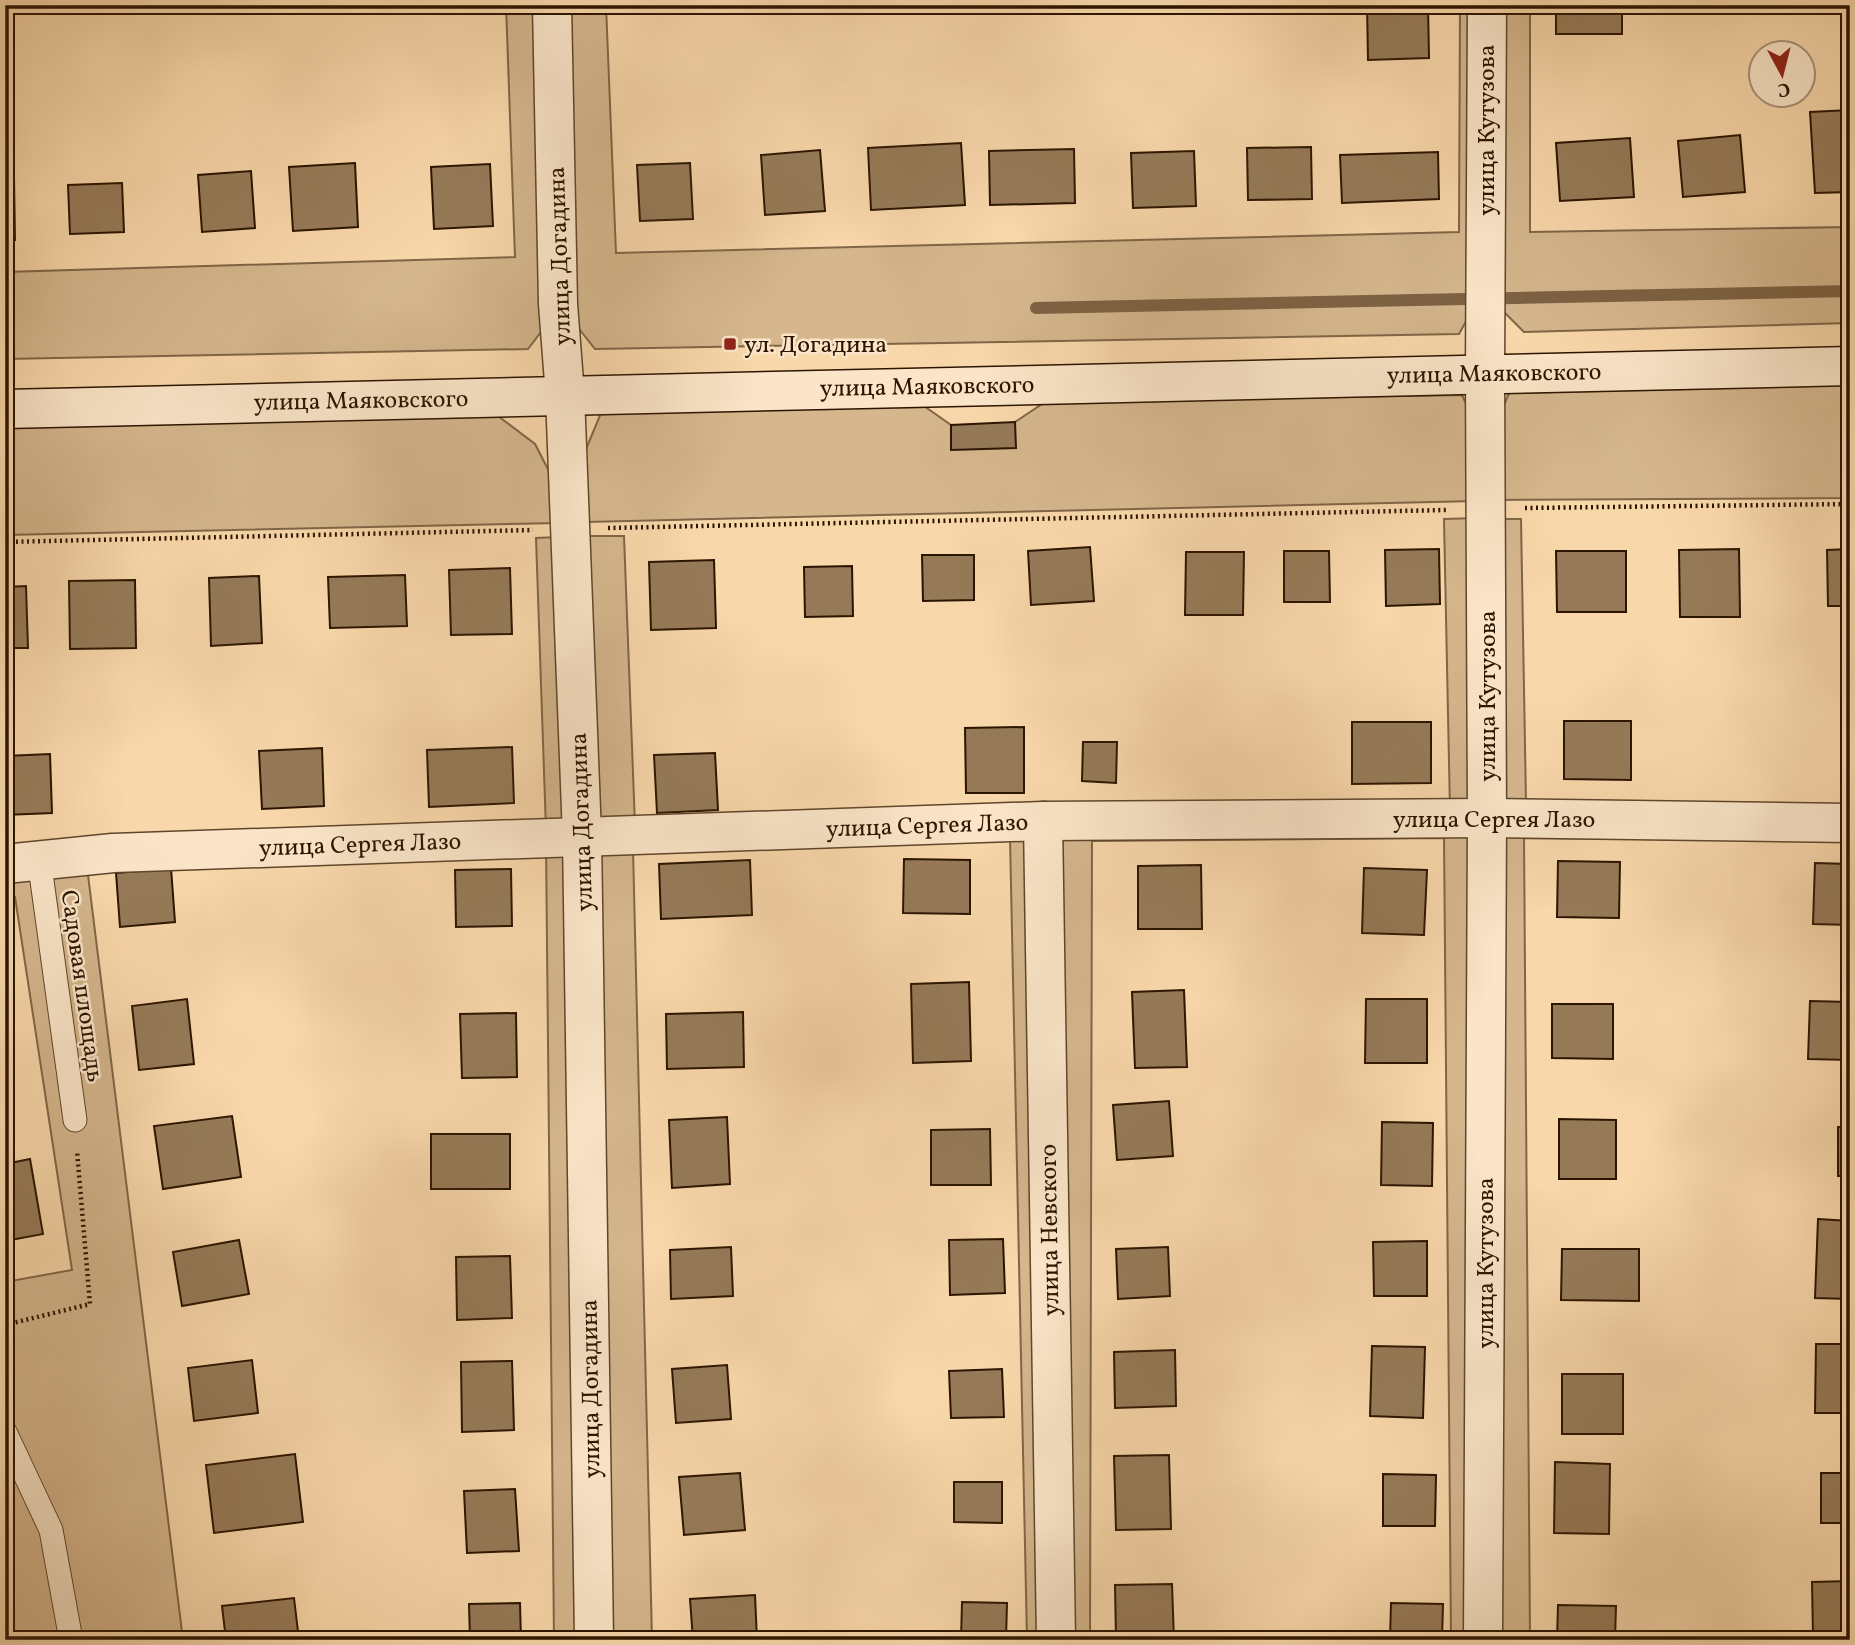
<svg xmlns="http://www.w3.org/2000/svg" width="1855" height="1645" font-family="Vollkorn,serif">
  <style>
    .green { fill: #d5b68d; stroke: #806646; stroke-width: 2 }
    .lines { fill: none; stroke-linecap: round; stroke-linejoin: round }
    .stream { stroke: #7d6243; stroke-width: 12 }
    .building { fill: #967a58; stroke: #2c1500; stroke-width: 2 }
    .lane-casing { stroke: #5f462a; stroke-width: 25 }
    .street-casing { stroke: #5f462a; stroke-width: 41 }
    .secondary-casing { stroke: #2c1500; stroke-width: 41 }
    .path { stroke: #2c1500; stroke-width: 4.5; stroke-dasharray: 2 3.5; stroke-linecap: butt }
    .lane { stroke: #fae5c8; stroke-width: 23 }
    .street { stroke: #fae5c8; stroke-width: 38 }
    .secondary { stroke: #fae5c8; stroke-width: 38 }
    .poi-dot { fill: #8f2418; stroke: #fae5c8; stroke-width: 2.5 }
    .labels { text-anchor: middle; stroke-width: 5; stroke-linejoin: round; paint-order: stroke }
    .street-label { font-size: 24px; fill: #2c1500; stroke: #fae5c8 }
    .poi-label { font-size: 24px; fill: #2c1500; stroke: #fae5c8; text-anchor: start }
  </style>
  <rect width="100%" height="100%" fill="#f8d7aa"/>
  <filter id="stains"><feTurbulence type="fractalNoise" baseFrequency=".00286" numOctaves="4"/><feColorMatrix values="0 0 0 0 .2 0 0 0 0 .09 0 0 0 0 .02 0 0 0 .5 -.17"/></filter>
  <radialGradient id="worn" r=".72"><stop offset=".6" stop-color="#630" stop-opacity="0"/><stop offset="1" stop-color="#630" stop-opacity=".3"/></radialGradient>
  <g class="green">
    <path d="M506,5H533L544,328L528,349L5,359V272L515,257Z"/>
    <path d="M570,5H606L616,253L1459,232L1460,5H1475V305L1459,334L595,349L576,325Z"/>
    <path d="M1501,5H1530V232L1850,227V323L1524,332L1497,305Z"/>
    <path d="M1850,385V498L1498,500L1497,422L1509,393Z"/>
    <path d="M1462,395L1473,419L1475,501L587,522L586,449L601,413L924,406L951,425V449L1015,422L1045,402Z"/>
    <path d="M498,416L535,444L551,475L558,523L5,535V428Z"/>
    <path d="M1478,518L1479,811H1450L1444,519Z"/>
    <path d="M1498,519H1521L1526,803L1499,809Z"/>
    <path d="M588,536H624L635,826L597,828Z"/>
    <path d="M558,537L567,828L546,830L536,538Z"/>
    <path d="M1478,826L1475,1640H1451L1444,838L1092,841L1090,1640H1065L1051,829Z"/>
    <path d="M1499,826L1850,841L1524,838L1530,1640H1492Z"/>
    <path d="M1034,829L1049,1640H1027L1010,838L633,849L652,1640H607L598,844Z"/>
    <path d="M546,845H567L578,1640H554Z"/>
    <path d="M87,867L183,1640H80L60,1527L5,1414V1282L72,1270L15,897L5,898V874L33,870L85,1124L47,868Z"/>
    <path d="M5,1455L41,1533L61,1640H5Z"/>
  </g>
  <g class="lines">
    <path class="stream" d="M1036,308L1850,291"/>
  </g>
  <g class="building">
    <path d="M1367,5H1428L1429,58L1368,60Z"/>
    <rect x="1556" y="5" width="66" height="29"/>
    <path d="M1850,110V192L1815,193L1810,112Z"/>
    <path d="M1740,135L1745,192L1683,197L1678,141Z"/>
    <path d="M1630,138L1634,197L1560,201L1556,143Z"/>
    <path d="M961,143L965,205L871,210L868,148Z"/>
    <path d="M1311,147L1312,199L1248,200L1247,148Z"/>
    <path d="M1074,149L1075,203L990,205L989,151Z"/>
    <path d="M820,150L825,211L765,215L761,155Z"/>
    <path d="M1194,151L1196,206L1133,208L1131,153Z"/>
    <path d="M1438,152L1439,199L1342,203L1340,155Z"/>
    <path d="M355,163L358,227L293,231L289,167Z"/>
    <path d="M690,163L693,219L640,221L637,165Z"/>
    <path d="M490,164L493,226L434,229L431,167Z"/>
    <path d="M251,171L255,228L202,232L198,175Z"/>
    <path d="M5,178H14L15,240L5,241Z"/>
    <path d="M122,183L124,232L70,234L68,185Z"/>
    <path d="M1015,422L1016,448L951,450V425Z"/>
    <path d="M1090,547L1094,601L1031,605L1028,551Z"/>
    <path d="M1439,549L1440,604L1386,606L1385,550Z"/>
    <path d="M1739,549L1740,617H1680L1679,550Z"/>
    <path d="M1850,549V606H1828L1827,550Z"/>
    <path d="M1284,551H1329L1330,602H1284Z"/>
    <path d="M1556,551H1626V612H1557Z"/>
    <path d="M1186,552H1244L1243,615H1185Z"/>
    <path d="M922,555H974V600L923,601Z"/>
    <path d="M714,560L716,628L651,630L649,562Z"/>
    <path d="M852,566L853,616L805,617L804,567Z"/>
    <path d="M510,568L512,634L451,635L449,570Z"/>
    <path d="M405,575L407,626L330,628L328,577Z"/>
    <path d="M259,576L262,643L211,646L209,578Z"/>
    <path d="M135,580L136,648L70,649L69,581Z"/>
    <path d="M26,586L28,648H5V587Z"/>
    <path d="M1564,721H1631V780L1564,779Z"/>
    <path d="M1352,722H1431V783L1352,784Z"/>
    <path d="M1024,727V793H966L965,728Z"/>
    <path d="M1083,742H1117L1116,783L1082,781Z"/>
    <path d="M512,747L514,803L429,807L427,750Z"/>
    <path d="M322,748L324,806L262,809L259,751Z"/>
    <path d="M715,753L718,810L657,813L654,755Z"/>
    <path d="M50,754L52,813L5,815V756Z"/>
    <path d="M904,859L970,860V914L903,913Z"/>
    <path d="M750,860L752,915L661,919L659,864Z"/>
    <path d="M1558,861L1620,862L1619,918L1557,917Z"/>
    <path d="M1815,863L1850,864V925L1813,924Z"/>
    <path d="M1201,865L1202,929H1138V866Z"/>
    <path d="M171,868L175,922L120,927L116,873Z"/>
    <path d="M1364,868L1427,870L1424,935L1362,933Z"/>
    <path d="M511,869L512,926L456,927L455,870Z"/>
    <path d="M969,982L971,1061L913,1063L911,984Z"/>
    <path d="M1184,990L1187,1067L1135,1068L1132,992Z"/>
    <path d="M187,999L194,1064L139,1070L132,1006Z"/>
    <path d="M1366,999H1427V1063H1365Z"/>
    <path d="M1810,1001L1850,1002V1060L1808,1059Z"/>
    <path d="M1552,1004H1613V1059L1552,1058Z"/>
    <path d="M743,1012L744,1067L667,1069L666,1014Z"/>
    <path d="M516,1013L517,1077L462,1078L460,1014Z"/>
    <path d="M1169,1101L1173,1156L1117,1160L1113,1105Z"/>
    <path d="M232,1116L241,1177L163,1189L154,1126Z"/>
    <path d="M727,1117L730,1184L672,1188L669,1120Z"/>
    <path d="M1559,1119L1616,1120V1179H1559Z"/>
    <path d="M1382,1122L1433,1123L1432,1186L1381,1185Z"/>
    <rect x="1838" y="1127" width="12" height="49"/>
    <path d="M990,1129L991,1185H931V1130Z"/>
    <rect x="431" y="1134" width="79" height="55"/>
    <path d="M30,1159L43,1234L5,1241V1164Z"/>
    <path d="M1818,1219L1850,1221V1299L1815,1298Z"/>
    <path d="M1003,1239L1005,1293L950,1295L949,1240Z"/>
    <path d="M239,1240L249,1294L182,1306L173,1252Z"/>
    <path d="M1427,1241V1296H1374L1373,1242Z"/>
    <path d="M731,1247L733,1296L671,1299L670,1250Z"/>
    <path d="M1168,1247L1170,1296L1118,1299L1116,1249Z"/>
    <path d="M1562,1249H1639V1301L1561,1300Z"/>
    <path d="M510,1256L512,1318L457,1320L456,1257Z"/>
    <path d="M1816,1344H1850V1413H1815Z"/>
    <path d="M1372,1346L1425,1347L1423,1418L1370,1416Z"/>
    <path d="M1175,1350L1176,1406L1115,1408L1114,1352Z"/>
    <path d="M252,1360L258,1413L194,1421L188,1368Z"/>
    <path d="M512,1361L514,1430L462,1432L461,1362Z"/>
    <path d="M727,1365L731,1419L676,1423L672,1369Z"/>
    <path d="M1002,1369L1004,1417L951,1418L949,1371Z"/>
    <rect x="1562" y="1374" width="61" height="60"/>
    <path d="M295,1454L303,1522L214,1533L206,1465Z"/>
    <path d="M1169,1455L1171,1529L1116,1530L1114,1456Z"/>
    <path d="M1555,1462L1610,1464L1609,1534L1554,1533Z"/>
    <path d="M740,1473L745,1530L684,1535L679,1477Z"/>
    <rect x="1821" y="1473" width="29" height="50"/>
    <path d="M1383,1474L1436,1475L1435,1526H1383Z"/>
    <path d="M954,1482H1002V1523L954,1522Z"/>
    <path d="M515,1489L519,1551L467,1553L464,1491Z"/>
    <path d="M1850,1581V1636H1813L1812,1582Z"/>
    <path d="M1172,1584L1174,1640H1116L1115,1585Z"/>
    <path d="M755,1595L757,1640H693L690,1599Z"/>
    <path d="M294,1598L299,1640H226L222,1606Z"/>
    <path d="M962,1602L1007,1603L1006,1640H961Z"/>
    <path d="M520,1603L521,1640H470L469,1604Z"/>
    <path d="M1391,1603L1443,1604L1442,1640H1390Z"/>
    <path d="M1558,1605L1616,1606L1615,1640H1557Z"/>
  </g>
  <g class="lines">
    <g class="lane-casing">
      <g id="lane">
        <path d="M39,859L75,1120"/>
        <path d="M5,1432L51,1530L71,1640"/>
      </g>
    </g>
    <g class="street-casing">
      <g id="street">
        <path d="M552,5L558,304L565,395L582,836L594,1640"/>
        <path d="M1043,821L1056,1640"/>
        <path d="M5,864L113,853L1043,821L1487,818L1850,823"/>
        <path d="M1483,1640L1487,818L1485,373L1487,5"/>
      </g>
    </g>
    <g class="secondary-casing">
      <path id="secondary" d="M5,409L1850,366"/>
    </g>
    <g class="path">
      <path d="M1525,508L1850,504"/>
      <path d="M608,528L1446,510"/>
      <path d="M5,542L533,530"/>
      <path d="M5,1325L90,1304L77,1151"/>
    </g>
    <use href="#lane" class="lane"/>
    <use href="#street" class="street"/>
    <use href="#secondary" class="secondary"/>
  </g>
  <rect class="poi-dot" x="723" y="337" width="14" height="14" rx="3.5"/>
  <g class="labels">
    <g class="street-label">
      <text transform="translate(1486 130) rotate(-90)" y="8">улица Кутузова</text>
      <text transform="translate(559 256) rotate(-92)" y="8">улица Догадина</text>
      <text transform="translate(1494 373) rotate(-1)" y="8">улица Маяковского</text>
      <text transform="translate(927 386) rotate(-1)" y="8">улица Маяковского</text>
      <text transform="translate(361 400) rotate(-1)" y="8">улица Маяковского</text>
      <text transform="translate(1487 696) rotate(-90)" y="8">улица Кутузова</text>
      <text x="1494" y="827">улица Сергея Лазо</text>
      <text transform="translate(581 822) rotate(-92)" y="8">улица Догадина</text>
      <text transform="translate(927 825) rotate(-2)" y="8">улица Сергея Лазо</text>
      <text transform="translate(360 844) rotate(-2)" y="8">улица Сергея Лазо</text>
      <text transform="translate(83 986) rotate(82)" y="8">Садовая площадь</text>
      <text transform="translate(1049 1230) rotate(-91)" y="8">улица Невского</text>
      <text transform="translate(1485 1263) rotate(-90)" y="8">улица Кутузова</text>
      <text transform="translate(590 1389) rotate(-91)" y="8">улица Догадина</text>
    </g>
    <g class="poi-label">
      <text x="744" y="352">ул. Догадина</text>
    </g>
  </g>
  <rect width="1855" height="1645" fill="none" stroke="#f8d7aa" stroke-width="28"/>
  <rect x="7" y="7" width="1841" height="1631" fill="none" stroke="#2c1500" stroke-width="3.5"/>
  <rect x="14" y="14" width="1827" height="1617" fill="none" stroke="#2c1500" stroke-width="2"/>
  <g transform="translate(1782 74) rotate(173)"><circle r="33" fill="#fae5c8" stroke="#a89278" stroke-width="2"/>
  <path d="M0-5L12 26L0 18L-12 26Z" fill="#8f2418"/>
  <text y="-10" font-size="19" font-weight="bold" text-anchor="middle" fill="#2c1500">С</text>
  </g>
  <rect width="100%" height="100%" filter="url(#stains)"/>
  <rect width="100%" height="100%" fill="url(#worn)"/>
</svg>
